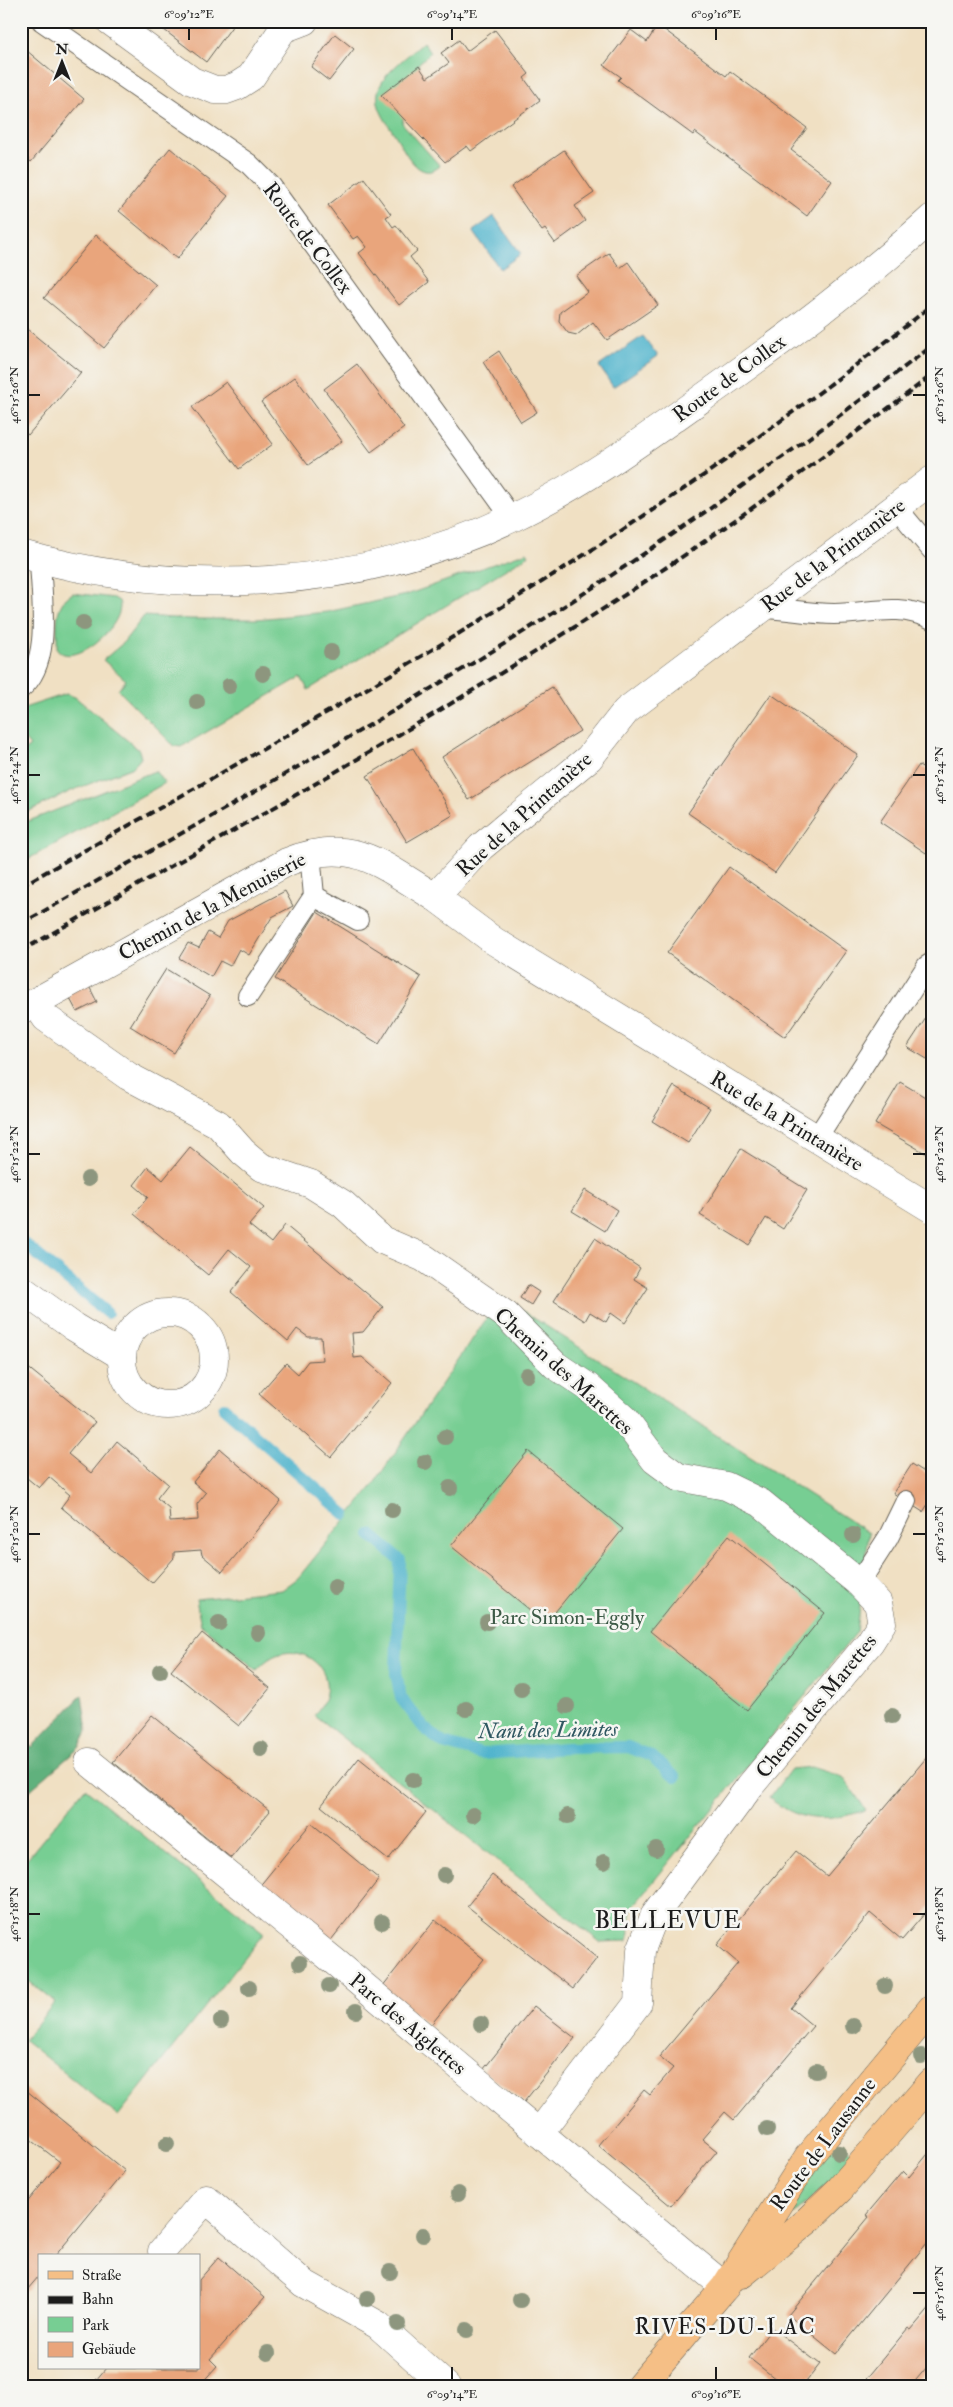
<svg xmlns="http://www.w3.org/2000/svg" width="953" height="2407" font-family="'IM FELL Double Pica',serif">
  <style>
    .green { fill: #77ce93; stroke: #4a7558 }
    .forest { fill: #61b17d; stroke: #3e664c }
    .water { fill: #4db3cc; stroke: #346874 }
    .lines { fill: none; stroke-linecap: round; stroke-linejoin: round }
    .stream { stroke: #4db3cc; stroke-width: 12 }
    .building { fill: #e9a57c }
    .service-casing { stroke: #666156; stroke-width: 22 }
    .pedestrian-casing { stroke: #666156; stroke-width: 29 }
    .minor-casing { stroke: #666156; stroke-width: 29 }
    .tertiary-casing { stroke: #666156; stroke-width: 29 }
    .primary-casing { stroke: #666156; stroke-width: 29 }
    .service { stroke: #fff; stroke-width: 20 }
    .pedestrian { stroke: #fff; stroke-width: 28 }
    .minor { stroke: #fff; stroke-width: 28 }
    .tertiary { stroke: #fff; stroke-width: 28 }
    .primary { stroke: #f5bf86; stroke-width: 28 }
    .rail { stroke: #1c1c1c; stroke-width: 4; stroke-dasharray: 8 4; stroke-linecap: butt }
    .tree { fill: #8d967e }
    .ticks { fill: none; stroke: #1c1c1c; stroke-width: 2 }
    .labels { text-anchor: middle; stroke-width: 5; stroke-linejoin: round; paint-order: stroke }
    .street-label { font-size: 21px; fill: #1c1c1c; stroke: #f6f6f2 }
    .park-label { font-size: 21px; fill: #3c5a46; stroke: #f6f6f2 }
    .water-label { font-size: 22px; font-style: italic; fill: #305862; stroke: #f6f6f2 }
    .neighbourhood-label { font-size: 22px; letter-spacing: 1px; fill: #1c1c1c; stroke: #f6f6f2 }
    .quarter-label { font-size: 24px; letter-spacing: 1px; fill: #1c1c1c; stroke: #f6f6f2 }
    .neatline { fill: none; stroke: #1c1c1c; stroke-width: 2 }
    .ticks-label { font-size: 12px; text-anchor: middle; fill: #1c1c1c }
  </style>
  <rect width="100%" height="100%" fill="#f6f6f2"/>
  <filter id="ink" filterUnits="userSpaceOnUse"><feTurbulence type="fractalNoise" baseFrequency=".02" numOctaves="2"/><feDisplacementMap in="SourceGraphic" scale="10" xChannelSelector="R" yChannelSelector="G"/><feConvolveMatrix kernelMatrix="1 2 1 2 8 2 1 2 1" color-interpolation-filters="sRGB"/></filter>
  <filter id="wash" filterUnits="userSpaceOnUse"><feTurbulence type="fractalNoise" baseFrequency=".0096" numOctaves="4" result="noise"/><feDisplacementMap in="SourceGraphic" scale="20" xChannelSelector="R" yChannelSelector="G"/><feGaussianBlur stdDeviation="1.12" result="paint"/><feColorMatrix in="noise" values="0 0 0 0 0 0 0 0 0 0 0 0 0 0 0 0 0 1.4 0 .05"/><feComposite in="paint" operator="in"/></filter>
  <g filter="url(#wash)">
    <rect width="100%" height="100%" fill="#f0e0c3"/>
    <g class="green">
      <path d="M423,42L430,53L418,64L419,66L402,123L440,166C420,184 405,152 397,138C388,123 371,105 380,86C388,69 410,55 423,42Z"/>
      <path d="M527,552L529,555L308,690L301,677L181,747L174,746L118,690L126,680L103,660L122,644L144,616L190,619H257L327,612L406,595Z"/>
      <path d="M73,593L114,598L119,601C128,623 73,671 57,649C58,628 52,605 73,593Z"/>
      <path d="M66,694L75,697L139,750L141,758L133,767L71,791L21,815V753L30,746L21,735V709Z"/>
      <path d="M155,771L165,783L21,863V824Z"/>
      <path d="M501,1297L869,1533L857,1632L631,1909L628,1941L600,1942L314,1715C317,1711 321,1707 323,1702C340,1666 290,1630 257,1670L201,1625L196,1599L282,1590L298,1578L371,1488Z"/>
      <path d="M812,1767L843,1777L866,1810C829,1822 802,1824 769,1798L791,1769Z"/>
      <path d="M85,1788L264,1933L118,2116L24,2040L55,2002L21,1975V1866Z"/>
      <path d="M835,2138L854,2155L826,2185L795,2213L790,2211L788,2205Z"/>
    </g>
    <path class="forest" d="M82,1695L87,1731L79,1748L21,1798V1736L32,1747Z"/>
    <g class="water">
      <path d="M494,216L521,254L500,269L473,231Z"/>
      <path d="M643,336L658,356L613,387L599,366Z"/>
    </g>
    <g class="lines">
      <g class="stream">
        <path d="M21,1241L107,1313"/>
        <path d="M224,1408L345,1514"/>
        <path d="M371,1535L400,1560L396,1673L401,1698L424,1728L443,1743L482,1754L567,1748L628,1747L651,1756L675,1777"/>
      </g>
    </g>
    <g id="blocks">
      <g class="building">
        <path d="M156,21H236L206,62L155,23Z"/>
        <path d="M658,25L726,76L730,71L807,128L791,150L832,181L807,216L695,132L693,135L618,80L621,77L604,65L631,30L647,42Z"/>
        <path d="M495,30L529,74L524,78L540,100L471,151L467,146L445,162L381,95L419,66L427,78L449,63L441,53L459,40L467,51Z"/>
        <path d="M335,34L354,49L329,81L311,67Z"/>
        <path d="M26,50L84,99L31,162L21,153V55Z"/>
        <path d="M170,148L228,196L177,259L119,211Z"/>
        <path d="M564,150L594,193L575,206L585,221L555,243L545,229L542,231L511,187Z"/>
        <path d="M364,178L391,214L386,217L393,227L396,225L417,251L410,257L429,282L399,305L359,253L367,247L358,236L353,239L328,205Z"/>
        <path d="M96,235L156,285L104,348L44,298Z"/>
        <path d="M609,253L620,268L628,262L658,305L607,340L593,322L577,335L568,333L559,321L560,312L588,292L576,276Z"/>
        <path d="M22,325L81,373L28,435L21,429Z"/>
        <path d="M499,351L537,412L521,422L483,362Z"/>
        <path d="M357,364L404,428L371,452L324,389Z"/>
        <path d="M295,377L342,441L308,465L261,402Z"/>
        <path d="M226,382L273,444L239,469L192,407Z"/>
        <path d="M552,687L580,731L469,800L442,757Z"/>
        <path d="M771,694L858,755L775,873L688,813Z"/>
        <path d="M413,748L453,815L407,842L367,776Z"/>
        <path d="M919,765L932,773V857L880,822Z"/>
        <path d="M729,867L846,951L785,1037L667,953Z"/>
        <path d="M285,891L293,906L272,917L249,955L239,949L230,966L220,961L211,977L179,958L188,943L199,948L208,932L218,938L228,921Z"/>
        <path d="M317,912L421,977L379,1044L275,979Z"/>
        <path d="M166,969L210,996L174,1053L130,1026Z"/>
        <path d="M87,982L97,1002L77,1012L67,993Z"/>
        <path d="M926,1018L932,1021V1062L907,1047Z"/>
        <path d="M900,1082L932,1101V1157L875,1124Z"/>
        <path d="M674,1086L710,1108L688,1143L652,1121Z"/>
        <path d="M190,1147L264,1208L249,1225L271,1243L285,1225L383,1307L363,1332L352,1333L354,1358L362,1357L392,1383L331,1457L259,1394L286,1363L298,1374L308,1361L323,1360L321,1337H308L297,1329L288,1341L231,1292L251,1267L229,1249L208,1275L134,1214L148,1197L134,1185L148,1167L163,1180Z"/>
        <path d="M741,1149L807,1190L783,1229L766,1218L749,1245L700,1215Z"/>
        <path d="M585,1190L617,1210L605,1231L572,1211Z"/>
        <path d="M595,1238L640,1268L634,1279L648,1288L625,1323L611,1313L606,1322L590,1312L585,1321L554,1301Z"/>
        <path d="M528,1285L539,1292L531,1305L520,1298Z"/>
        <path d="M21,1362L95,1422L68,1454L91,1473L117,1441L168,1484L157,1498L169,1508L170,1522L198,1520L197,1504L206,1493L193,1482L220,1449L281,1501L222,1572L202,1555L201,1550L174,1552V1558L152,1583L61,1507L70,1495L49,1477L39,1488L21,1473Z"/>
        <path d="M528,1451L623,1529L546,1623L451,1546Z"/>
        <path d="M912,1464L932,1477V1498L923,1512L893,1493Z"/>
        <path d="M729,1535L825,1613L747,1710L650,1631Z"/>
        <path d="M202,1633L270,1688L239,1726L171,1671Z"/>
        <path d="M152,1715L270,1811L231,1858L113,1762Z"/>
        <path d="M932,1751V1905L902,1940L870,1913L791,2008L813,2026L734,2120L725,2112L702,2139L717,2151L671,2206L598,2145L644,2090L650,2095L673,2068L659,2057L738,1963L717,1945L796,1851L827,1876Z"/>
        <path d="M359,1758L426,1812L388,1860L321,1806Z"/>
        <path d="M311,1823L379,1879L328,1944L258,1888Z"/>
        <path d="M492,1875L597,1958L573,1989L467,1906Z"/>
        <path d="M435,1920L484,1959L430,2026L382,1987Z"/>
        <path d="M534,2006L575,2038L524,2102L483,2070Z"/>
        <path d="M21,2086L125,2171L55,2256H39V2276L21,2297V2210L60,2162L21,2132Z"/>
        <path d="M932,2149V2237L836,2354L788,2315L869,2217L866,2215L903,2171L909,2177Z"/>
        <path d="M219,2257L265,2297L210,2359L217,2366L199,2386H91L106,2368H199V2280Z"/>
        <path d="M932,2305V2361L911,2386H874L866,2379L908,2328L911,2330Z"/>
        <path d="M772,2328L820,2364L803,2386H785L749,2358Z"/>
      </g>
    </g>
  </g>
  <g filter="url(#ink)">
    <use href="#blocks" fill-opacity="0" stroke="#666156" stroke-width="1"/>
    <g class="lines">
      <g class="service-casing">
        <g id="service">
          <path d="M42,21L249,164L271,186L512,518"/>
          <path d="M896,507L932,550"/>
          <path d="M765,608C788,609 811,614 834,614C871,614 896,602 932,619"/>
          <path d="M21,688C53,663 41,596 40,560"/>
          <path d="M314,896L358,920"/>
          <path d="M248,996L314,896L310,853"/>
          <path d="M816,1139L927,966L932,963"/>
          <path d="M859,1583L888,1538L906,1501"/>
        </g>
      </g>
      <g class="pedestrian-casing">
        <g id="pedestrian">
          <path d="M35,1002L46,1018L128,1076L218,1124L243,1152L261,1167L311,1184L343,1204L382,1240L424,1258L506,1315L555,1365L588,1387L624,1419L655,1460L678,1477L726,1486L761,1503L859,1583"/>
          <path d="M21,1289L74,1327L122,1356"/>
          <circle cx="168" cy="1359" r="46"/>
          <path d="M89,1762L334,1961L497,2098"/>
          <path d="M162,2251L206,2199L303,2283L378,2325L446,2386"/>
        </g>
      </g>
      <g class="minor-casing">
        <g id="minor">
          <path d="M110,21L192,81L215,90H226L237,86L251,77L283,29L304,21"/>
          <path d="M932,480L626,711L589,758L481,847L435,897L494,941L932,1209"/>
          <path d="M21,1010L287,862C353,835 379,864 435,897"/>
          <path d="M497,2098L725,2287"/>
          <path d="M539,2133L638,2003L641,1950L655,1914L750,1786L870,1642L882,1623L878,1603L859,1583"/>
        </g>
      </g>
      <g class="tertiary-casing">
        <path id="tertiary" d="M21,554C181,599 360,590 512,518C584,484 649,436 715,389C790,336 864,280 932,218"/>
      </g>
      <g class="primary-casing">
        <g id="primary">
          <path d="M742,2274L807,2221L840,2189L932,2082"/>
          <path d="M640,2386L725,2287L808,2157L932,2008"/>
        </g>
      </g>
      <use href="#service" class="service"/>
      <use href="#pedestrian" class="pedestrian"/>
      <use href="#minor" class="minor"/>
      <use href="#tertiary" class="tertiary"/>
      <use href="#primary" class="primary"/>
      <g class="rail">
        <path d="M21,886C335,710 651,533 932,305"/>
        <path d="M21,924C191,828 362,733 528,629C667,542 801,446 932,346"/>
        <path d="M21,951C224,836 428,723 623,596C729,527 831,452 932,375"/>
      </g>
    </g>
    <g class="tree">
      <circle cx="83" cy="623" r="8"/>
      <circle cx="331" cy="652" r="8"/>
      <circle cx="263" cy="674" r="8"/>
      <circle cx="229" cy="686" r="8"/>
      <circle cx="197" cy="702" r="8"/>
      <circle cx="88" cy="1179" r="8"/>
      <circle cx="527" cy="1375" r="8"/>
      <circle cx="445" cy="1437" r="8"/>
      <circle cx="425" cy="1462" r="8"/>
      <circle cx="450" cy="1488" r="8"/>
      <circle cx="392" cy="1510" r="8"/>
      <circle cx="853" cy="1535" r="8"/>
      <circle cx="335" cy="1587" r="8"/>
      <circle cx="487" cy="1622" r="8"/>
      <circle cx="219" cy="1623" r="8"/>
      <circle cx="258" cy="1633" r="8"/>
      <circle cx="160" cy="1671" r="8"/>
      <circle cx="521" cy="1689" r="8"/>
      <circle cx="567" cy="1706" r="8"/>
      <circle cx="466" cy="1709" r="8"/>
      <circle cx="892" cy="1716" r="8"/>
      <circle cx="261" cy="1749" r="8"/>
      <circle cx="413" cy="1780" r="8"/>
      <circle cx="473" cy="1815" r="8"/>
      <circle cx="568" cy="1816" r="8"/>
      <circle cx="656" cy="1849" r="8"/>
      <circle cx="604" cy="1862" r="8"/>
      <circle cx="444" cy="1875" r="8"/>
      <circle cx="382" cy="1922" r="8"/>
      <circle cx="300" cy="1963" r="8"/>
      <circle cx="329" cy="1986" r="8"/>
      <circle cx="885" cy="1986" r="8"/>
      <circle cx="249" cy="1988" r="8"/>
      <circle cx="356" cy="2011" r="8"/>
      <circle cx="221" cy="2021" r="8"/>
      <circle cx="481" cy="2024" r="8"/>
      <circle cx="853" cy="2026" r="8"/>
      <circle cx="921" cy="2056" r="8"/>
      <circle cx="816" cy="2071" r="8"/>
      <circle cx="767" cy="2129" r="8"/>
      <circle cx="167" cy="2144" r="8"/>
      <circle cx="839" cy="2153" r="8"/>
      <circle cx="458" cy="2194" r="8"/>
      <circle cx="423" cy="2235" r="8"/>
      <circle cx="390" cy="2272" r="8"/>
      <circle cx="367" cy="2299" r="8"/>
      <circle cx="520" cy="2300" r="8"/>
      <circle cx="398" cy="2324" r="8"/>
      <circle cx="467" cy="2330" r="8"/>
      <circle cx="268" cy="2353" r="8"/>
    </g>
  </g>
  <path class="ticks" d="M189,28V40M452,28V40M716,28V40M28,395H40M913,395H926M28,775H40M913,775H926M28,1154H40M913,1154H926M28,1534H40M913,1534H926M28,1914H40M913,1914H926M913,2293H926M452,2367V2380M716,2367V2380"/>
  <g class="labels">
    <g class="street-label">
      <text transform="translate(308 238) rotate(53)" y="7">Route de Collex</text>
      <text transform="translate(729 378) rotate(-36)" y="7">Route de Collex</text>
      <text transform="translate(833 555) rotate(-37)" y="7">Rue de la Printanière</text>
      <text transform="translate(524 814) rotate(-42)" y="7">Rue de la Printanière</text>
      <text transform="translate(212 906) rotate(-28)" y="7">Chemin de la Menuiserie</text>
      <text transform="translate(787 1121) rotate(31)" y="7">Rue de la Printanière</text>
      <text transform="translate(564 1371) rotate(42)" y="7">Chemin des Marettes</text>
      <text transform="translate(816 1706) rotate(-51)" y="7">Chemin des Marettes</text>
      <text transform="translate(408 2024) rotate(40)" y="7">Parc des Aiglettes</text>
      <text transform="translate(823 2144) rotate(-53)" y="7">Route de Lausanne</text>
    </g>
    <g class="park-label">
      <text x="567" y="1624">Parc Simon-Eggly</text>
    </g>
    <g class="water-label">
      <text transform="translate(548 1729) rotate(-1)" y="8">Nant des Limites</text>
    </g>
    <g class="neighbourhood-label">
      <text x="725" y="2334">RIVES-DU-LAC</text>
    </g>
    <g class="quarter-label">
      <text x="668" y="1928">BELLEVUE</text>
    </g>
  </g>
  <rect width="953" height="2407" fill="none" stroke="#f6f6f2" stroke-width="55"/>
  <rect x="38" y="2254" width="162" height="115" fill="#f6f6f2" stroke="#9f9f9c"/>
  <rect x="48" y="2271" width="25" height="8" fill="#f5bf86" stroke="#9f9f9c"/>
  <text x="82" y="2280" font-size="15" fill="#1c1c1c">Straße</text>
  <rect x="48" y="2296" width="25" height="8" fill="#1c1c1c" stroke="#9f9f9c"/>
  <text x="82" y="2304" font-size="15" fill="#1c1c1c">Bahn</text>
  <rect x="48" y="2317" width="25" height="15" fill="#77ce93" stroke="#9f9f9c"/>
  <text x="82" y="2330" font-size="15" fill="#1c1c1c">Park</text>
  <rect x="48" y="2342" width="25" height="15" fill="#e9a57c" stroke="#9f9f9c"/>
  <text x="82" y="2354" font-size="15" fill="#1c1c1c">Gebäude</text>
  <g transform="translate(62 62)" stroke="#f6f6f2" stroke-width="4" paint-order="stroke">
  <path d="M0-4L9 19L0 12L-9 19Z" fill="#1c1c1c"/>
  <text y="-8" font-size="14" font-weight="bold" text-anchor="middle" fill="#1c1c1c">N</text>
  </g>
  <rect x="28" y="28" width="898" height="2352" class="neatline"/>
  <g class="ticks-label">
    <text x="189" y="18">6°09'12"E</text>
    <text x="452" y="18">6°09'14"E</text>
    <text x="716" y="18">6°09'16"E</text>
    <text transform="translate(14 395) rotate(-90)" y="4">46°15'26"N</text>
    <text transform="translate(939 395) rotate(-90)" y="4">46°15'26"N</text>
    <text transform="translate(14 775) rotate(-90)" y="4">46°15'24"N</text>
    <text transform="translate(939 775) rotate(-90)" y="4">46°15'24"N</text>
    <text transform="translate(14 1154) rotate(-90)" y="4">46°15'22"N</text>
    <text transform="translate(939 1154) rotate(-90)" y="4">46°15'22"N</text>
    <text transform="translate(14 1534) rotate(-90)" y="4">46°15'20"N</text>
    <text transform="translate(939 1534) rotate(-90)" y="4">46°15'20"N</text>
    <text transform="translate(14 1914) rotate(-90)" y="4">46°15'18"N</text>
    <text transform="translate(939 1914) rotate(-90)" y="4">46°15'18"N</text>
    <text transform="translate(939 2293) rotate(-90)" y="4">46°15'16"N</text>
    <text x="452" y="2398">6°09'14"E</text>
    <text x="716" y="2398">6°09'16"E</text>
  </g>
</svg>
